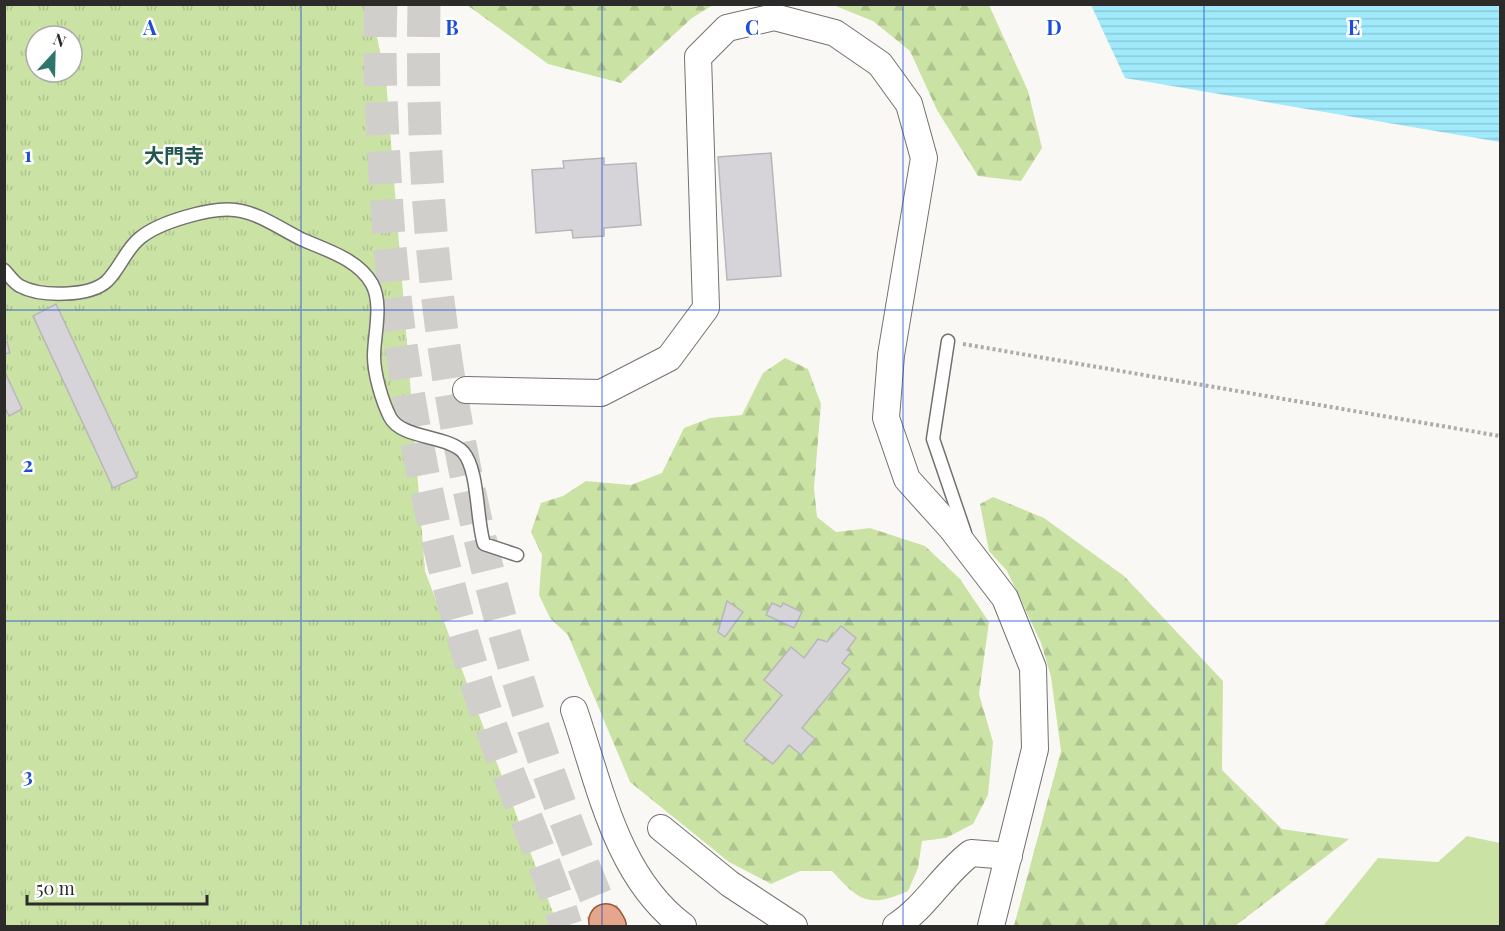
<svg xmlns="http://www.w3.org/2000/svg" width="1505" height="931" font-family="'Playfair Display','Noto Sans JP',serif">
  <style>
    .grass { fill: url(#grass-tufts); fill-rule: evenodd }
    .forest { fill: url(#forest-firs) }
    .park { fill: #cae3a5 }
    .water { fill: url(#water-rules) }
    .building { fill: #d6d4d8; stroke: #b7b6b9; stroke-width: 1.5 }
    .lines { fill: none; stroke-linecap: round; stroke-linejoin: round }
    .primary-tunnel { stroke: #d1cfcc; stroke-width: 33; stroke-dasharray: 33 16; stroke-linecap: butt }
    .service-casing { stroke: #73716e; stroke-width: 15 }
    .minor-casing { stroke: #73716e; stroke-width: 28 }
    .primary-casing { stroke: #9a5436; stroke-width: 36 }
    .path { stroke: #aeacaa; stroke-width: 4; stroke-dasharray: 3 3; stroke-linecap: butt }
    .service { stroke: #fff; stroke-width: 12 }
    .minor { stroke: #fff; stroke-width: 26 }
    .primary { stroke: #e6a68b; stroke-width: 33 }
    .grid { fill: none; stroke: #1d4ed8; stroke-width: 1.5; stroke-opacity: 0.55 }
    .labels { text-anchor: middle; stroke-width: 5; stroke-linejoin: round; paint-order: stroke }
    .neighbourhood-label { font-size: 20px; font-weight: bold; fill: #21584e; stroke: #fff }
    .grid-label { font-size: 20px; text-anchor: middle; font-weight: bold; fill: #1d4ed8; stroke: #fff; stroke-width: 5; stroke-linejoin: round; paint-order: stroke }
  </style>
  <defs>
    <pattern id="grass-tufts" width="24" height="20" patternUnits="userSpaceOnUse" patternTransform="scale(1.5)"><rect width="24" height="20" fill="#cae3a5"/><path d="M3 7l-1-3M5 7V3M7 7l1-3M15 17l-1-3M17 17v-4M19 17l1-3" fill="none" stroke="#aec38e"/></pattern>
    <pattern id="forest-firs" width="22" height="20" patternUnits="userSpaceOnUse" patternTransform="scale(1.5)"><rect width="22" height="20" fill="#cae3a5"/><path d="M5 1l3.5 6h-7zM16 11l3.5 6h-7z" fill="#aec38e"/></pattern>
    <pattern id="water-rules" width="6" height="5" patternUnits="userSpaceOnUse" patternTransform="scale(1.5)"><rect width="6" height="5" fill="#a1eafb"/><path d="M0 2.5h6" fill="none" stroke="#8bc9d7"/></pattern>
  </defs>
  <rect width="100%" height="100%" fill="#faf8f5"/>
  <path class="grass" d="M5,5H370L386,79L425,571L558,926H5ZM36,36H72V72H36Z"/>
  <g class="forest">
    <path d="M467,5H713L692,18L621,83L548,64Z"/>
    <path d="M833,5H989L1028,91L1042,148L1021,181L978,176L937,110L910,51L873,21Z"/>
    <path d="M785,358L808,369L821,404L814,488L817,517L836,532L870,528L925,546L960,579L989,622L979,694L993,742L988,795L973,824L946,838L922,841L918,868L908,891C869,908 860,902 832,871H800L771,884L729,862L630,782L568,635L550,618L539,595L542,555L531,532L541,503L563,496L586,481L631,485L662,473L684,428L710,418L742,415L763,373Z"/>
    <path d="M993,497L1044,518L1124,576L1223,681L1222,770L1282,829L1349,839L1235,926H1014L1061,751L1051,677L1041,643L1007,571L989,551L980,504Z"/>
  </g>
  <path class="park" d="M1467,836L1500,843V926H1323L1378,858L1438,862Z"/>
  <path class="water" d="M1091,5H1500V142L1125,78Z"/>
  <g class="building">
    <path d="M771,153L781,276L727,280L718,157Z"/>
    <path d="M604,158V165L636,163L641,225L604,228V236L573,238L572,230L536,233L532,170L564,168L563,161Z"/>
    <path d="M56,304L137,477L113,488L33,316Z"/>
    <path d="M4,342H7L10,353L4,354Z"/>
    <path d="M4,370L22,409L9,416L4,406Z"/>
    <path d="M727,601L743,612L725,637L718,632Z"/>
    <path d="M772,603L781,607L783,603L802,612L794,628L766,615Z"/>
    <path d="M841,626L856,638L847,650L851,652L842,663L850,669L802,728L815,739L801,755L789,745L773,764L744,741L782,695L764,680L791,647L804,658L818,639L827,642Z"/>
  </g>
  <g class="lines">
    <g class="primary-tunnel">
      <path d="M381,4C378,73 383,141 387,209C398,373 431,538 480,694C505,773 541,848 566,926"/>
      <path d="M424,4C417,325 481,626 606,921"/>
    </g>
    <g class="service-casing">
      <g id="service">
        <path d="M4,270C9,275 14,283 20,286C40,297 90,297 107,281C120,268 126,249 140,238C159,222 211,207 235,210C257,212 281,229 301,239C326,250 358,259 372,284C383,304 374,335 374,356C374,374 382,401 390,417C401,439 447,435 463,452C479,470 476,519 484,544L517,555"/>
        <path d="M948,341L933,439L965,533"/>
      </g>
    </g>
    <g class="minor-casing">
      <g id="minor">
        <path d="M466,390L601,393L669,358L706,308L698,57L727,28L774,17L835,33L880,64L909,104L924,158L891,355L886,418L907,479L952,529L1005,598L1033,668L1035,749L991,926"/>
        <path d="M574,710C600,785 616,876 683,926"/>
        <path d="M661,828L730,884L794,926"/>
        <path d="M896,926C926,907 942,875 971,853L1009,856"/>
      </g>
    </g>
    <g class="primary-casing">
      <path id="primary" d="M606,921L609,926"/>
    </g>
    <path class="path" d="M963,344L1500,436"/>
    <use href="#service" class="service"/>
    <use href="#minor" class="minor"/>
    <use href="#primary" class="primary"/>
  </g>
  <path class="grid" d="M301,4V926M602,4V926M903,4V926M1204,4V926M4,310H1500M4,621H1500"/>
  <g class="labels">
    <g class="neighbourhood-label">
      <text x="174" y="163">大門寺</text>
    </g>
  </g>
  <g class="grid-label">
    <text x="150" y="35">A</text>
    <text x="452" y="35">B</text>
    <text x="752" y="35">C</text>
    <text x="1054" y="35">D</text>
    <text x="1354" y="35">E</text>
    <text x="28" y="162">1</text>
    <text x="28" y="472">2</text>
    <text x="28" y="783">3</text>
  </g>
  <rect width="1505" height="931" fill="none" stroke="#2c2b2a" stroke-width="12"/>
  <g transform="translate(54 54) rotate(22)"><circle r="28" fill="#ffffff" stroke="#abaaaa" stroke-width="1.5"/>
  <path d="M0-4.5L10 22L0 15L-10 22Z" fill="#307569"/>
  <text y="-9" font-size="16" font-weight="bold" text-anchor="middle" fill="#2c2b2a">N</text>
  </g>
  <path d="M27 895v9h180v-9" fill="none" stroke="#2c2b2a" stroke-width="3"/>
  <text x="36" y="895" font-size="18" fill="#2c2b2a" stroke="#ffffff" stroke-width="4.5" paint-order="stroke">50 m</text>
</svg>
